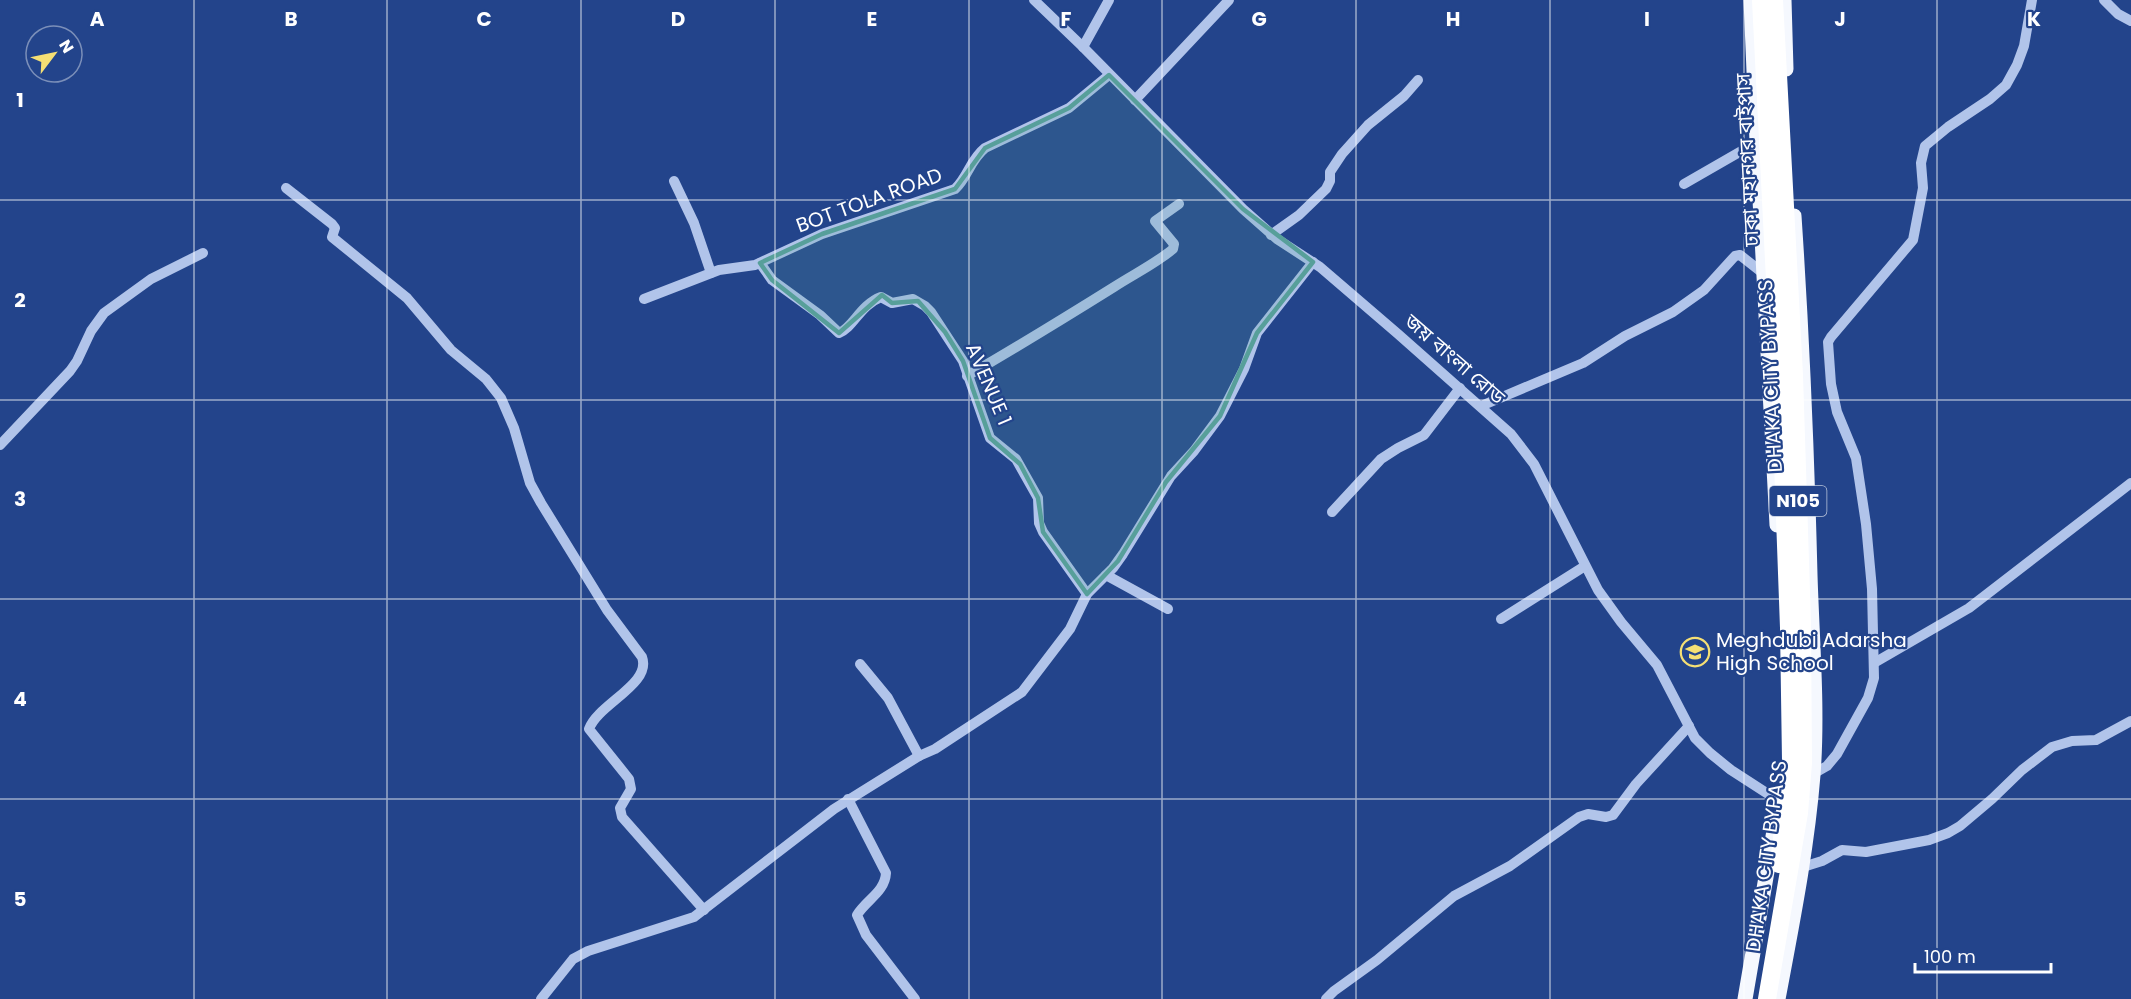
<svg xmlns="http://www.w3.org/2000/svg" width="2131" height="999" font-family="Poppins,'Noto Sans Bengali',sans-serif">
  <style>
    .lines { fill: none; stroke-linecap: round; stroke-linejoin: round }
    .minor { stroke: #b1c4ea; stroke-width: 10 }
    .major { stroke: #f5f8fe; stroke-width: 15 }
    .highway { stroke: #fff; stroke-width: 18 }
    .marked { fill: #579f9a; fill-opacity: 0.2; stroke: #579f9a; stroke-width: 4.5; stroke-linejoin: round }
    .grid { fill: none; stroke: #fff; stroke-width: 1.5; stroke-opacity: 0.55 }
    .labels { text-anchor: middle; stroke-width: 4.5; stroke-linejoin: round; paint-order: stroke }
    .shield { fill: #23448b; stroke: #bdc7dc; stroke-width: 1.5 }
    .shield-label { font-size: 18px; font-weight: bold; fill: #fff }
    .street-label { font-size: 20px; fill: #fff; stroke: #23448b }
    .poi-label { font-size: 20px; fill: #fff; stroke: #23448b; text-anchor: start }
    .grid-label { font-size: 20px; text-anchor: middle; font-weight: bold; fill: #fff; stroke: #23448b; stroke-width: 4.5; stroke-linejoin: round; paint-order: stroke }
  </style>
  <rect width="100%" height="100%" fill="#23448b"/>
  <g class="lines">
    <g class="minor">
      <path d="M1034,0L1083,47L1243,209L1277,239L1320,267L1398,334L1511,434L1534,464L1598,590L1621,622L1657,665L1695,738L1710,753L1731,770L1779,801"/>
      <path d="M2104,0L2118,14L2131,21"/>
      <path d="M1083,47L1109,0"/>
      <path d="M1135,100L1229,0"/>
      <path d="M674,181L694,223L711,273"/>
      <path d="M1684,184L1757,142"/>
      <path d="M286,188L332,224L335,228L332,237L407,298L451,350L486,379L501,398L514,428L530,483L541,503L607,610L642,657C652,684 598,704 589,729L629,779L631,789L620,808L622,817L704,910"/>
      <path d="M1271,235L1299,215L1326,189L1330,181V172L1342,154L1368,125L1404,96L1418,80"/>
      <path d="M760,263L772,280L820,315L839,333C853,328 860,305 881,297L892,303L913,299L925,306L931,312L963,361L990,438L1016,459L1038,498L1039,523L1043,532L1087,594"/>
      <path d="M644,299L719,270L755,265L822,234L955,189C968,177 970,160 985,148L1069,108L1109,75"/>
      <path d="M967,376C1017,347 1066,317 1114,287C1134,274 1155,264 1173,249L1174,244L1155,221L1179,204"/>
      <path d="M1481,406L1583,363L1625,336L1673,312L1704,290L1735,256L1740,255L1764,274"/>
      <path d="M0,445L70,371L77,361L91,331L104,313L151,279L203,253"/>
      <path d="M1332,512L1381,459L1398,448L1424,435L1460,388"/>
      <path d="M1106,575L1168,609"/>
      <path d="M1501,619L1585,566"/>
      <path d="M1874,663L1969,608L2131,483"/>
      <path d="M860,664L888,698L919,756"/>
      <path d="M1813,774L1827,766L1837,754L1868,698L1874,678L1872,589L1866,524L1856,458L1837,412L1831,384L1828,342L1831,337L1913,240L1923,188L1921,163L1925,146L1948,127L1990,99L2006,85L2017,65L2024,46L2032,0"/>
      <path d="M848,799L886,873C885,892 866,900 857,915L866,935L915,999"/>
      <path d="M1803,867L1822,861L1842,850L1866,852L1929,840L1948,833L1960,826L1992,799L2022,770L2052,747L2072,741L2096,740L2131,721"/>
      <path d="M541,999L573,959L588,951L694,917L834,809L919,756L935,749L1022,692L1070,629L1087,594L1113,568L1123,554L1171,476L1194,451L1220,416L1244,369L1257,333L1313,262"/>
      <path d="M1326,999L1334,991L1377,960L1454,896L1510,866L1579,817L1588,814L1606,817L1613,815L1636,784L1689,726"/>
    </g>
    <g class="major">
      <path d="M1751,0L1757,142L1777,525"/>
      <path d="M1784,0L1786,69"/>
      <path d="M1745,999L1776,819"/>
      <path d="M1778,999C1792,924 1807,850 1813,775C1818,709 1812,641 1810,575C1807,455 1802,335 1794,216"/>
    </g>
    <g class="highway">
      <path d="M1761,0L1780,380L1789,628L1791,760L1779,864"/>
      <path d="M1767,999L1799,813L1803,763L1802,624L1794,375L1774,0"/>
    </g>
  </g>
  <path class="marked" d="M1109,75L1243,209L1313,262L1257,333L1220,416L1166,482L1118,561L1087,594L1043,532L1038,498L1020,464L990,438L963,361L945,332L918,301L892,303L882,295L839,333L772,280L760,263L822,234L955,189L985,148L1069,108Z"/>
  <path class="grid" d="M194,0V999M387,0V999M581,0V999M775,0V999M969,0V999M1162,0V999M1356,0V999M1550,0V999M1744,0V999M1937,0V999M0,200H2131M0,400H2131M0,599H2131M0,799H2131"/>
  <defs>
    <g id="school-ring" transform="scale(1.5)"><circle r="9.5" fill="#23448b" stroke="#f5df74" stroke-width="1.5"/><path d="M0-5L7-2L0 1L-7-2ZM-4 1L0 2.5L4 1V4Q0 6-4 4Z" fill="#f5df74"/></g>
  </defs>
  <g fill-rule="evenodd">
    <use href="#school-ring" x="1695" y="652"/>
  </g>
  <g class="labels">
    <rect class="shield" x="1769.5" y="486" width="57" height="30" rx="4.5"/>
    <g class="shield-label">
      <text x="1798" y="507">N105</text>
    </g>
    <g class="street-label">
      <text transform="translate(1747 160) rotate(-93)" y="7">ঢাকা মহানগর বাইপাস</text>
      <text transform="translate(869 200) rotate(-20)" y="7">BOT TOLA ROAD</text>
      <text transform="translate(1455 359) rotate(41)" y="7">জয় বাংলা রোড</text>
      <text transform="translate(1770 376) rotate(-93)" y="7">DHAKA CITY BYPASS</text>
      <text transform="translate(989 384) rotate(67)" y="7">AVENUE 1</text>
      <text transform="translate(1766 856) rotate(-82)" y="7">DHAKA CITY BYPASS</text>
    </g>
    <g class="poi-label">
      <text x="1716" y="647">Meghdubi Adarsha<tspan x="1716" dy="23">High School</tspan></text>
    </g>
  </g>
  <g class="grid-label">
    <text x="97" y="26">A</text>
    <text x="291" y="26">B</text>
    <text x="484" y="26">C</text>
    <text x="678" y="26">D</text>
    <text x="872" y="26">E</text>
    <text x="1066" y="26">F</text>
    <text x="1259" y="26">G</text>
    <text x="1453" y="26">H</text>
    <text x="1647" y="26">I</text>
    <text x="1840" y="26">J</text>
    <text x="2034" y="26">K</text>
    <text x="20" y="107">1</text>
    <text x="20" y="307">2</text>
    <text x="20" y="506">3</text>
    <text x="20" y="706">4</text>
    <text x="20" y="906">5</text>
  </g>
  <g transform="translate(54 54) rotate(58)"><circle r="28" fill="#23448b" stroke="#7b8fb9" stroke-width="1.5"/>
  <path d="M0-4.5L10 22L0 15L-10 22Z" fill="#f5df74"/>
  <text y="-9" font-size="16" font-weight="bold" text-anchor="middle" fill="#ffffff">N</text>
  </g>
  <path d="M1915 963v9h136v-9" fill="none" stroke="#ffffff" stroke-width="3"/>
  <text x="1924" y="963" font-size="18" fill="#ffffff" stroke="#23448b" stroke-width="4.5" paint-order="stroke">100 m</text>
</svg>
